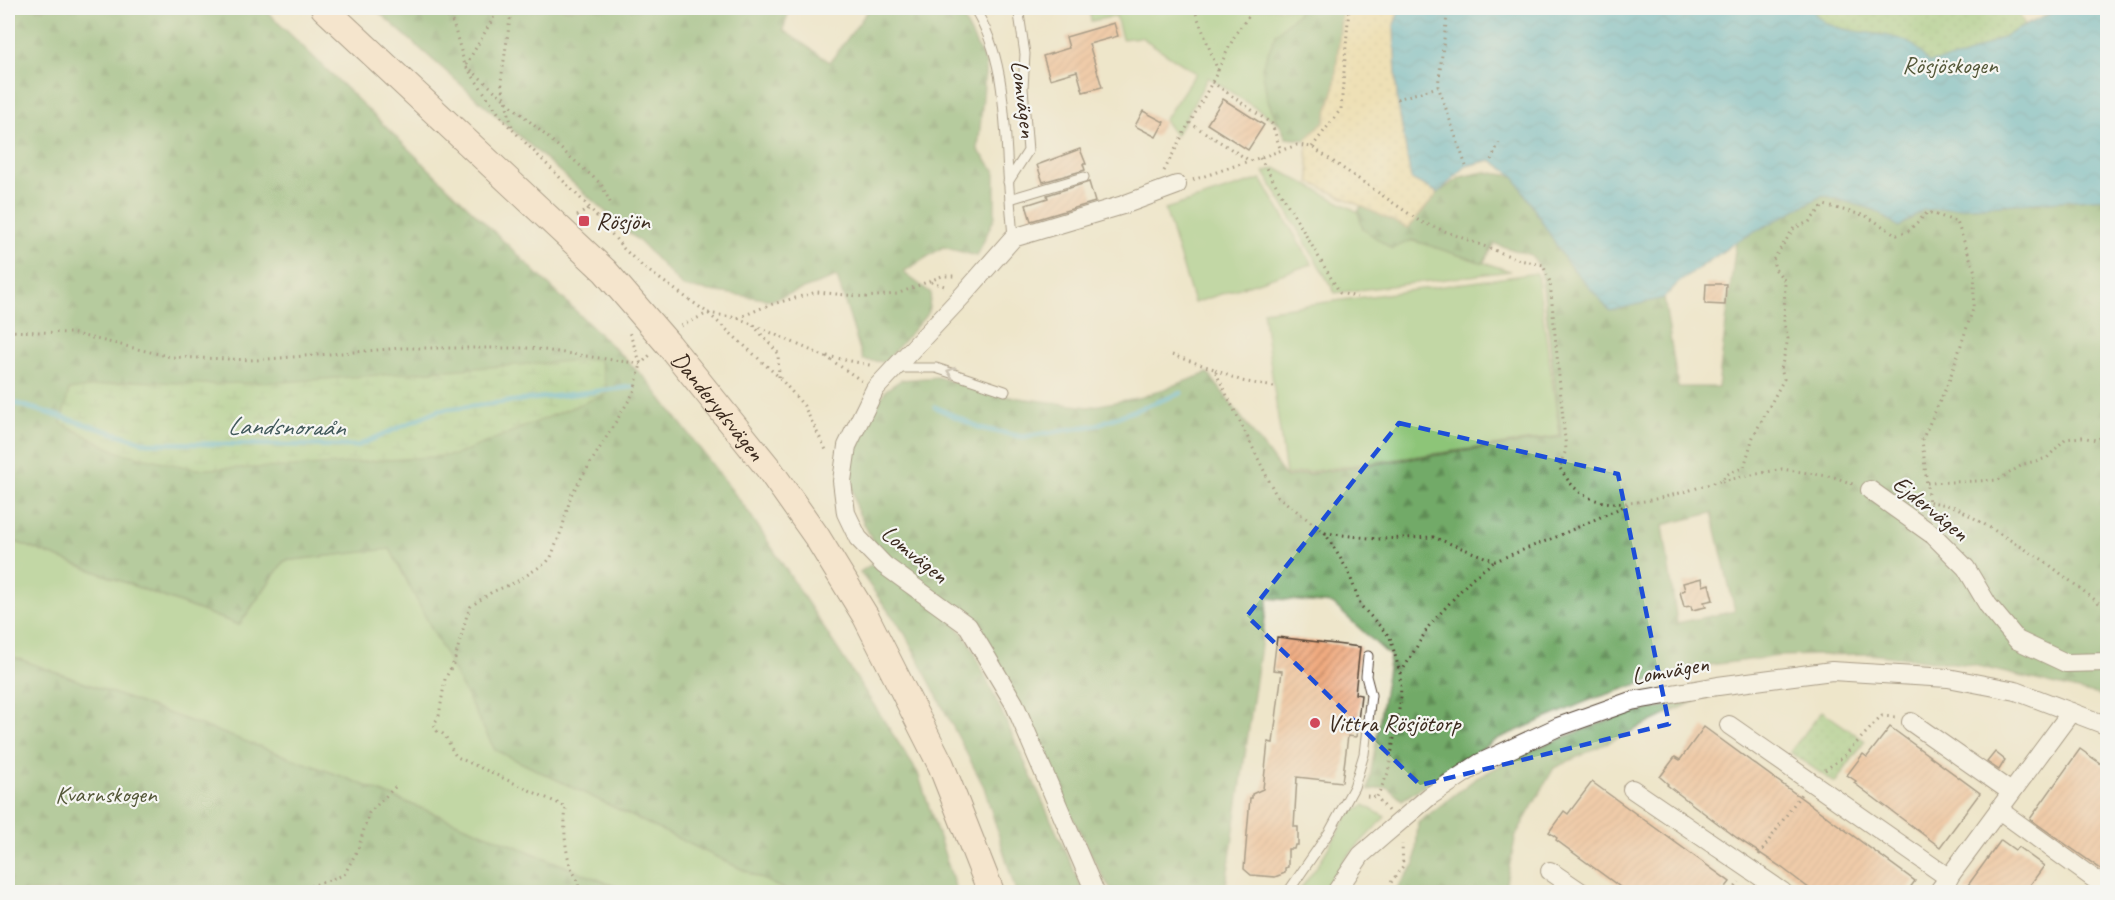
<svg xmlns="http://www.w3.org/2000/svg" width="2115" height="900" font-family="Caveat,sans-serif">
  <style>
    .grass { fill: #8dc578; stroke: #64784b; stroke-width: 1.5 }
    .forest { fill: url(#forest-firs); stroke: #566a43; stroke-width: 1.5; fill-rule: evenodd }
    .wetland { fill: url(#wetland-marsh); stroke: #64784b; stroke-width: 1.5 }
    .sand { fill: url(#sand-dots); stroke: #94825e; stroke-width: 1.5 }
    .park { fill: url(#park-dots); stroke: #64784b; stroke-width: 1.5 }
    .water { fill: url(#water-waves); stroke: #446e76; stroke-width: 1.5 }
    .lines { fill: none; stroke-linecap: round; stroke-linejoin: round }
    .stream { stroke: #4eb1cd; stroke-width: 5 }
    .building { fill: url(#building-hatch) }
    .lane-casing { stroke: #564638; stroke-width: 11 }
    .street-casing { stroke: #564638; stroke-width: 20 }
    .secondary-casing { stroke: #564638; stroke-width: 28 }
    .path { stroke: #564638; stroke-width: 3; stroke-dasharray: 1.5 4.5; stroke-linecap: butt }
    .lane { stroke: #fff; stroke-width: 9 }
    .street { stroke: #fff; stroke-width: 18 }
    .secondary { stroke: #fde4d0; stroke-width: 26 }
    .oneway { stroke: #a79f9a }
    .marked { fill: none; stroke: #1d4ed8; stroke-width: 4.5; stroke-dasharray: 12 8; stroke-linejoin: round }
    .poi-dot { fill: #d1495b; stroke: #f6f6f2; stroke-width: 2 }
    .labels { text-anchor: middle; stroke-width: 4.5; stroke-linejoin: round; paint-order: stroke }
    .park-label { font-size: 24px; fill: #545839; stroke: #f6f6f2 }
    .street-label { font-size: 24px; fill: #3b2a1e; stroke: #f6f6f2 }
    .poi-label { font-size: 24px; fill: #3b2a1e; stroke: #f6f6f2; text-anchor: start }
    .water-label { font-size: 26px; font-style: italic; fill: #42595b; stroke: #f6f6f2 }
  </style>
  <defs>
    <pattern id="forest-firs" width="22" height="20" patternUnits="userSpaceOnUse" patternTransform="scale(1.5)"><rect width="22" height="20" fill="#72aa68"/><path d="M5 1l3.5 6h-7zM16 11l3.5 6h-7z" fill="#5f8b55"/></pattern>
    <pattern id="wetland-marsh" width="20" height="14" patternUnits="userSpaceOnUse" patternTransform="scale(1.5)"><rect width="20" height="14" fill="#8dc578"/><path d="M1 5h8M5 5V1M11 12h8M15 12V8" fill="none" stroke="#74a062"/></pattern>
    <pattern id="sand-dots" width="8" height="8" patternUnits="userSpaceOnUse" patternTransform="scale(1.5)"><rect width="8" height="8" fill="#eeda9e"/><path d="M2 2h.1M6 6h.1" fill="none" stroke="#cdbb88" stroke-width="1.8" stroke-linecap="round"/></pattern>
    <pattern id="park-dots" width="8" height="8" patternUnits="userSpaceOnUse" patternTransform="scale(1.5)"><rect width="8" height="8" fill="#8dc578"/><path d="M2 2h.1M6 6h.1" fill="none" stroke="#74a062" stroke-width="1.8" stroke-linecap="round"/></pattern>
    <pattern id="water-waves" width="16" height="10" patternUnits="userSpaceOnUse" patternTransform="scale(1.5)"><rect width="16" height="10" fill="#4eb1cd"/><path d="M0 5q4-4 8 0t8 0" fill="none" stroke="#4290a6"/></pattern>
    <pattern id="building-hatch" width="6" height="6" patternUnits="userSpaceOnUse" patternTransform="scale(1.5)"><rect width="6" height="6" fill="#f0ab80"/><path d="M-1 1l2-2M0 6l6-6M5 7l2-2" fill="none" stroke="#c48b68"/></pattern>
  </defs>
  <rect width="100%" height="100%" fill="#f6f6f2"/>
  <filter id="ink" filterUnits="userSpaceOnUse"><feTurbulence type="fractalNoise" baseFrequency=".0167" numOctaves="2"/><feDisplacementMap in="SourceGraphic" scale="12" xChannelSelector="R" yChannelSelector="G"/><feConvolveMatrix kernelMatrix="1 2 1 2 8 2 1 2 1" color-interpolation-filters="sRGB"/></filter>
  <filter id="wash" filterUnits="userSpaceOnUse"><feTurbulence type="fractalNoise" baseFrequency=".008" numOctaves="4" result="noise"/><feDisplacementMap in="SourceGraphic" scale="24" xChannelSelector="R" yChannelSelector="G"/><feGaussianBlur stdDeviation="1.35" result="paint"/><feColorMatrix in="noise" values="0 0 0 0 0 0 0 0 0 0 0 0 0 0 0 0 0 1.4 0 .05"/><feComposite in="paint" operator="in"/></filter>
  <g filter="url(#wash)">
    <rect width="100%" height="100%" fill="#eee6cb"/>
    <g class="grass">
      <path d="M1089,8H1303L1276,34L1267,98L1277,122L1208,77L1176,136L1164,120L1196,73L1141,37L1122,39L1116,16L1091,21Z"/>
      <path d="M1275,168L1358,212L1363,229L1433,246L1510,271L1335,293L1264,172Z"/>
      <path d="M1261,179L1312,264L1194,303L1165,209Z"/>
      <path d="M1537,273L1560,436L1286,475L1263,311Z"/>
      <path d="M8,539L239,625L284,561L391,548L495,750L789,892H629L346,778L8,655Z"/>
      <path d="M1364,805L1385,817L1345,859L1323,892H1298L1316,868L1349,814Z"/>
    </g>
    <g class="forest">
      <path d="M8,8H263L648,381L750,514L918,773L957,892H789L495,750L390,549L284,561L239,625L8,539Z"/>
      <path d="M374,8H790L783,30L830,62L870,8H958L986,64L978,150L995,171V216L977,256L943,247L903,272L931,293L928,313L885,362L863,360L837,277L772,300L683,287L642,244Z"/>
      <path d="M1303,8H1342L1335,85L1325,120L1306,140L1286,138L1267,98L1262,67L1276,34Z"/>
      <path d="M1484,172L1514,176L1566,261L1610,310L1664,298L1678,387H1718L1736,242L1823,195L1875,210L1899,227L1923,210L2107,198V697L1973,665L1869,654L1779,656L1688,668L1590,700L1497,739L1402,800L1387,787L1368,790L1390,656L1333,604L1268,598L1225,892H1113L1103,877L971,619L890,565L874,543L856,508L848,465L872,413L886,390L901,380L937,377L1004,396L1088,407L1142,397L1208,373L1286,477L1561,437L1541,270L1531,255L1495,244L1483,263L1412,240L1392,249L1363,229L1358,212L1361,206L1408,228L1438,193L1461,177ZM1712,513L1735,611L1677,623L1663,525Z"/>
      <path d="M872,564L948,615L970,643L1084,892H1016L984,787L905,634L860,572Z"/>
      <path d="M8,655L346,778L629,892H8Z"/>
      <path d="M1695,701L1554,768L1516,835L1504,892H1394L1415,864L1418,823L1475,779L1526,752L1625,714Z"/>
    </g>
    <path class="wetland" d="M599,359L608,393L455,455L295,467L196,469L118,452L61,423L69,390L132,381L205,384L283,382Z"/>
    <path class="sand" d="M1342,8H1400L1394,25L1397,99L1411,178L1438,193L1408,228L1310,182L1306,140L1325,120L1335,85Z"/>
    <g class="park">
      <path d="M1733,8H2016L2063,100Z"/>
      <path d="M1822,711L1865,741L1835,783L1790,752Z"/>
    </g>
    <path class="water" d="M1400,8H1812C1826,40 1885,26 1913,45C1919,49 1924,57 1928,62L1962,57L2061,8H2107V198L1923,210L1899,227L1875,210L1823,195L1736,242L1677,284L1664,298L1610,311L1566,261L1514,176L1491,160L1466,166L1438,193L1411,179L1397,99L1394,25Z"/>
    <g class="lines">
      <g class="stream">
        <path d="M8,401L147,443L357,446L439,410L632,387"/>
        <path d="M935,407L980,428L1023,437L1096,425L1181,393"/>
      </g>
    </g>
    <g id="blocks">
      <g class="building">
        <path d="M1114,23L1118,36L1089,44L1102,87L1083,92L1077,71L1050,79L1043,56L1069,48L1066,37Z"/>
        <path d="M1223,99L1264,125L1248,150L1207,124Z"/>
        <path d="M1143,111L1164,122L1156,137L1135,126Z"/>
        <path d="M1080,149L1086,164H1083L1085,170L1043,182L1037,165Z"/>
        <path d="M1089,182L1095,202L1031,221L1026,205L1048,198L1047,195Z"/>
        <path d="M1706,284H1726L1725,305L1705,304Z"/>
        <path d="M1702,578L1703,586L1709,584L1713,600L1704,602L1706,607L1692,610L1691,606L1684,607L1680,592L1685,590L1683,583Z"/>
        <path d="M1277,637L1360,647L1355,694L1361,695L1356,737L1348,736L1342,782L1297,777L1294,827H1298V845H1295L1294,849H1288V867L1285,868V873L1275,877L1251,875L1244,869L1250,798H1252V794L1263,789L1268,742L1273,743L1282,671L1273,670Z"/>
        <path d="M1704,727L1915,881L1907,892H1814L1781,867L1737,838L1667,785L1668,784L1660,777L1675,757L1680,760Z"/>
        <path d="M1890,727L1980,793L1940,847L1854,783L1856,781L1847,775L1863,754L1867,757Z"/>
        <path d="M2080,749L2108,769V874L2030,819Z"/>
        <path d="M1995,752L2005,760L1999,770L1987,762Z"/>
        <path d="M1592,782L1730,882L1722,892H1627L1556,840L1557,838L1549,832L1564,811L1568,814Z"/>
        <path d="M2001,840L2015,850L2018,847L2044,866L2025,892H1963Z"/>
      </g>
    </g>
  </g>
  <g filter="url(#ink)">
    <use href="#blocks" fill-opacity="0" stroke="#564638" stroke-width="1.5"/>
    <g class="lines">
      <g class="lane-casing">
        <g id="lane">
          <path d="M974,8C1002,51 1004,104 1007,155C1008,182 1011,210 1013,238"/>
          <path d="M1008,182L1028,151L1023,88L1025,54L1019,14L1014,8"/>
          <path d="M1010,199L1084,177"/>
          <path d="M895,368H936L1005,391"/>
          <path d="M1288,892L1330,831L1354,787L1364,754L1371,695L1366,676L1368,656"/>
        </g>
      </g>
      <g class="street-casing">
        <g id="street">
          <path d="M1870,490L1933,535L1966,568L1988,605L2017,640L2066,663L2108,662"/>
          <path d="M1911,722L2011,792"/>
          <path d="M1729,725L1949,878"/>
          <path d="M1632,789L1783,892"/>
          <path d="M1999,810L2108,889"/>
          <path d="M1550,871L1581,892"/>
          <path d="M1095,892L1014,703L968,626L884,565L858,538L846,513L842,481L847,446L875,389L963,295L1013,238L1123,205L1177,185"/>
          <path d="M1336,892L1361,855L1384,835L1430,796L1480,763L1558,727L1631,701L1718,686L1832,671L1948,678L2016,691L2108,726"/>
          <path d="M1938,892L2071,712"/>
        </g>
      </g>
      <g class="secondary-casing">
        <g id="secondary">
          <path id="s1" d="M324,8L605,271L669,345L769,469L817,537L866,617L941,765L991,892"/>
        </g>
      </g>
      <g class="path">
        <path d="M440,8L453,23L465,65L504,121L590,208L624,249L643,267L708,313L779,377L804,406L827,452"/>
        <path d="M504,8L510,19L501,81L512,127"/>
        <path d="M1194,8L1218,71L1190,123L1250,161L1297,145L1312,147L1421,222L1520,260L1543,265L1550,282L1566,450L1559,467C1564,474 1569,483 1576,489C1609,520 1682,492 1720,481L1728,474L1744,467L1753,437L1784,379L1781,369L1788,339L1784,323L1785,281L1775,269L1773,260L1794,228L1809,222L1824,205L1866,216L1897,235L1908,231L1928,212L1957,222L1975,272L1973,309L1949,381L1922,440L1930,513"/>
        <path d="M1448,8L1438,86L1466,166"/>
        <path d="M466,65L499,8"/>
        <path d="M471,70L601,184L612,206"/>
        <path d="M1218,70L1236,33L1255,8"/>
        <path d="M1212,82L1272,124L1281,151"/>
        <path d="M1397,99L1438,87"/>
        <path d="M1312,147L1341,109L1349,8"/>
        <path d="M1260,158L1340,293L1357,297"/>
        <path d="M1491,160L1499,143"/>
        <path d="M1164,171L1189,123"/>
        <path d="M1193,180L1249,161"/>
        <path d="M577,216L590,208"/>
        <path d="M931,282L948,287"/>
        <path d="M738,318L769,305L817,292L866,297L897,294L942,276H956"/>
        <path d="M753,325L778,353L779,377"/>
        <path d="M681,326L708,313L738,318L828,358L862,381"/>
        <path d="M8,331L71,333L171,357L256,360L402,348H530L641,364L651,354"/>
        <path d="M1172,355L1214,369L1276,495L1325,533L1348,571L1361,606L1390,637L1400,673L1401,698L1388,773L1377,797L1388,811"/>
        <path d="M827,356L874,366"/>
        <path d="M1215,370L1242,381L1274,387"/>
        <path d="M1722,481L1782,469L1834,477L1853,484"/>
        <path d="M1927,483L1998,480L2024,464L2047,458L2065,439L2082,437L2096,440L2108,434"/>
        <path d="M1912,498L1956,507L2043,560L2108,610"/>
        <path d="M1325,533L1377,539L1433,537L1495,561L1556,537L1629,504"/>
        <path d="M1401,673L1429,626L1472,578L1495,561"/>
        <path d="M1825,770L1843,757L1882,716L1895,717"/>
        <path d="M1367,796L1377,797"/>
        <path d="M1759,855L1801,794"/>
        <path d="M287,892L302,889L344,875L358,849L369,813L395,787"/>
        <path d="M579,892C579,877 572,874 569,861C564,842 564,825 566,807L457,757C448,747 449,734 437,731L434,724L439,716L445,679L454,662L467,615L471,606L492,592L516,582L547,562L551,557L562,529L571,495L634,392L641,364L629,332"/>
        <path d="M1384,892L1403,866L1402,844"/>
        <path d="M1732,892L1739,882"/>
      </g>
      <use href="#lane" class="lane"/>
      <use href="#street" class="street"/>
      <use href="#secondary" class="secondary"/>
    </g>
    <defs><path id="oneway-chevron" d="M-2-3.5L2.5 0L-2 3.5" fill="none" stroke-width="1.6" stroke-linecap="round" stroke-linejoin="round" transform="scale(1.5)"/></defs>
    <use class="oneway" href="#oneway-chevron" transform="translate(951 372) rotate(-162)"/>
  </g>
  <path d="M0 0H2115V900H0ZM1399,423L1618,474L1669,724L1420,785L1247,616Z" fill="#eee6cb" fill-opacity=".55" fill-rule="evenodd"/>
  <path class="marked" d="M1399,423L1618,474L1669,724L1420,785L1247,616Z"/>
  <g class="poi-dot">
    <rect x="578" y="215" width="12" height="12" rx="3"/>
    <circle cx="1315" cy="723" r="6"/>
  </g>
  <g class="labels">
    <g class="park-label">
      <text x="1950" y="73">Rösjöskogen</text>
      <text x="106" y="802">Kvarnskogen</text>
    </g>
    <g class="street-label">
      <text transform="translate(1024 99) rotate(83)" y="8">Lomvägen</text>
      <text dy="8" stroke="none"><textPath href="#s1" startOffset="561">Danderydsvägen</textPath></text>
      <text transform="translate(1931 508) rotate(39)" y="8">Ejdervägen</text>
      <text transform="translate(915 554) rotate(39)" y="8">Lomvägen</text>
      <text transform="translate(1670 670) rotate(-10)" y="8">Lomvägen</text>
    </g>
    <g class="poi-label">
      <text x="596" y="229">Rösjön</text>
      <text x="1327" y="731">Vittra Rösjötorp</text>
    </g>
    <g class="water-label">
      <text transform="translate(286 426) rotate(1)" y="9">Landsnoraån</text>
    </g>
  </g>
  <rect width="2115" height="900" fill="none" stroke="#f6f6f2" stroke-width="30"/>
</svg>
